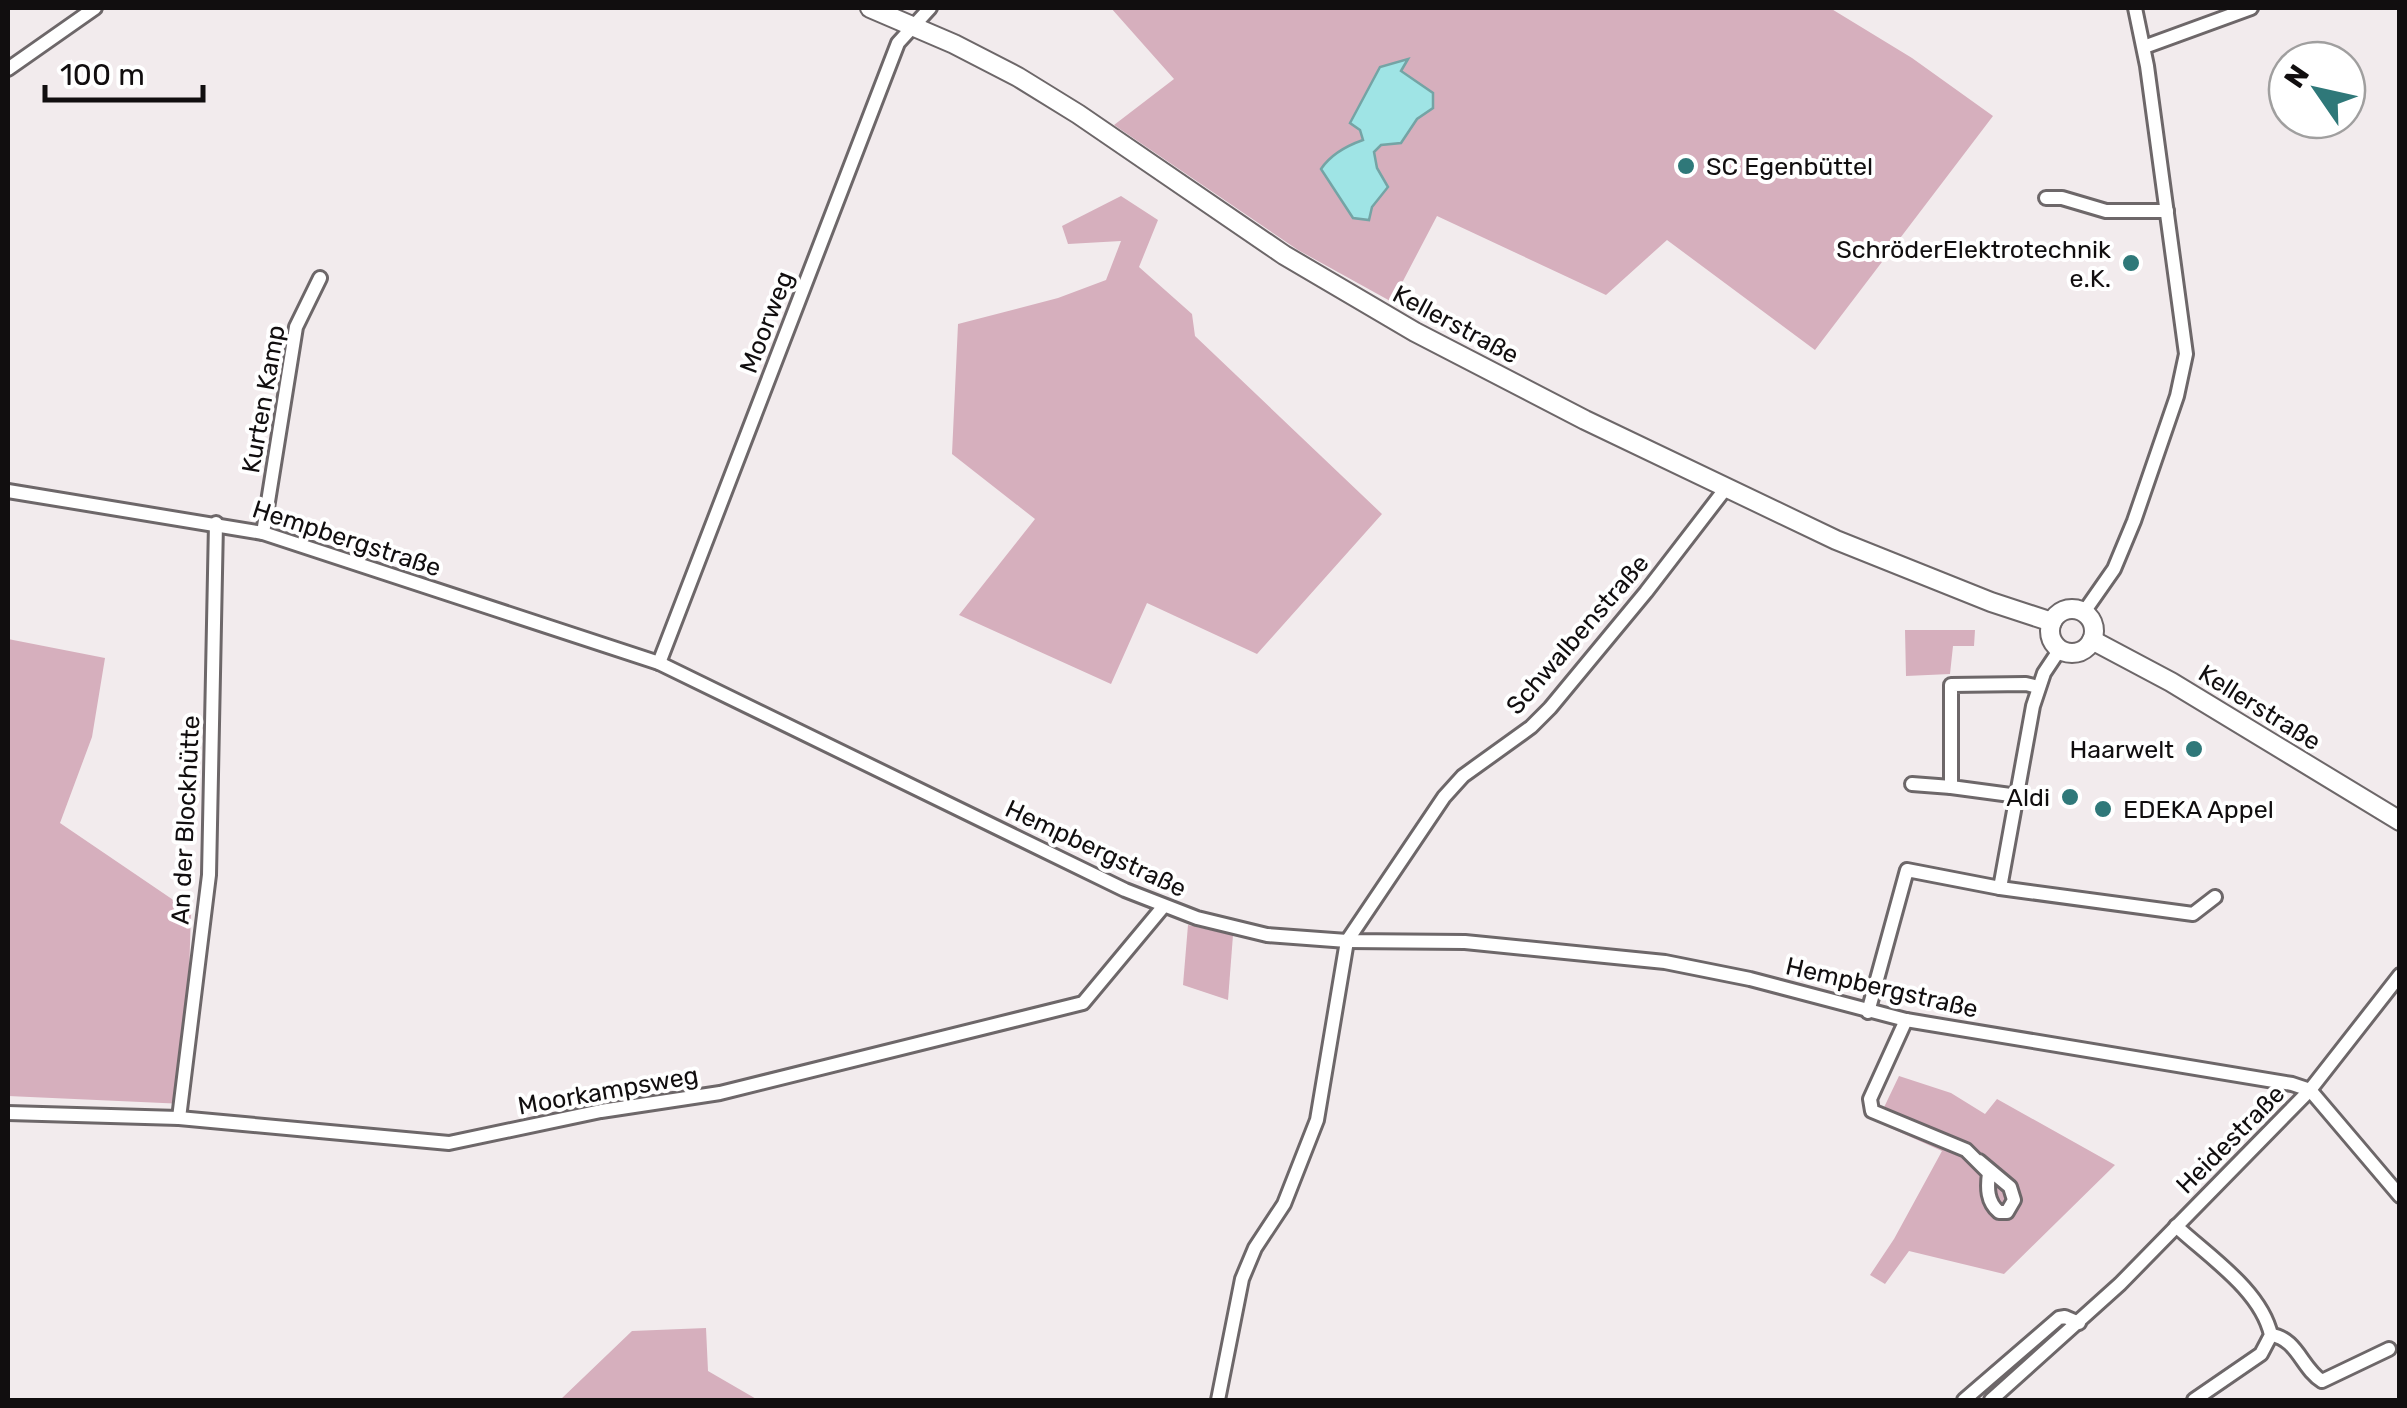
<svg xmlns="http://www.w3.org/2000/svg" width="2407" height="1408" font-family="Rubik,sans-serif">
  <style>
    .green { fill: #d6afbd }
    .water { fill: #9fe4e5; stroke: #74a4a5; stroke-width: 2.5 }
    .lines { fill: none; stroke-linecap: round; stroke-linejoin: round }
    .minor-casing { stroke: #6d6769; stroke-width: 18 }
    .secondary-casing { stroke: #6d6769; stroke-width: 22 }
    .minor { stroke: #fff; stroke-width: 12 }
    .secondary { stroke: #fff; stroke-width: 18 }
    .poi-dot { fill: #2f7879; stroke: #fff; stroke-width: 4 }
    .labels { text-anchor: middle; stroke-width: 8; stroke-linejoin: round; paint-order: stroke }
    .poi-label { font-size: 25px; fill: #110e0f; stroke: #fff; text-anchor: end }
    .street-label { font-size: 25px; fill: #110e0f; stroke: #fff }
  </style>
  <rect width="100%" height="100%" fill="#f2ebed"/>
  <g class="green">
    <path d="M1111,8H1830L1912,58L1993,116L1815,350L1667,240L1606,295L1437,216L1392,302L1298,250L1114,125L1174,79Z"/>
    <path d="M1121,196L1158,220L1139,267L1192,314L1195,336L1382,514L1257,654L1147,603L1111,684L959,615L1035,519L952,454L958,324L1058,298L1106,280L1121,241L1068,244L1062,226Z"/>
    <path d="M1905,630H1975L1974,646H1953L1950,674L1906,676Z"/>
    <path d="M8,639L105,658L92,737L60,823L191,912L185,1104L8,1096Z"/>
    <path d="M1188,925L1233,935L1228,1000L1183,985Z"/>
    <path d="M1899,1076L1951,1093L1985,1114L1997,1099L2115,1165L2004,1274L1909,1251L1885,1284L1870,1275L1894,1239L1942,1151L1877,1122Z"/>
    <path d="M706,1328L708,1371L758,1400H560L632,1331Z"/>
  </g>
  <path class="water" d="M1408,59L1401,71L1433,93V108L1417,119L1401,143L1381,145L1374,152L1377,168L1388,187L1372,207L1369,220L1353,218L1321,169C1331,154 1346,146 1363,140L1360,130L1350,123L1380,67Z"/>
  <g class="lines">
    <g class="minor-casing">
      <g id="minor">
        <path d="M2144,47L2251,8"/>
        <path d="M8,69L95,8"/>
        <path d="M2046,198H2062L2106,211H2167"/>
        <path d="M8,491L263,533L659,663L1125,890L1197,918L1267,935L1347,941L1465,942L1665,962L1750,979L1906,1020L2292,1084L2310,1090L2400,1196"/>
        <path d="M263,533L296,327L320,278"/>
        <path d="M2084,612L2114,569L2134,521L2177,396L2186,354L2147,66L2135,8"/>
        <path d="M659,663L898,43L930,8"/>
        <path d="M1912,784L1951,787"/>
        <path d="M2018,796L1951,787V685L2026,684L2038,687"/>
        <path d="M2000,888L2193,914L2215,897"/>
        <path d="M1868,1012L1907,870L2000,888L2033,706L2044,673L2060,649"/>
        <path d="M1906,1020L1870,1099L1872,1111L1966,1150L1989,1173C1987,1188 1987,1202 1999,1212H2007L2014,1200L2010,1187L1979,1161"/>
        <path d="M8,1113L179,1118L449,1143L601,1111L720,1093L1083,1003L1163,907"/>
        <path d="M179,1118L209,875L216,523"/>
        <path d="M2176,1226C2208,1256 2261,1290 2271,1335L2261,1354L2194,1400"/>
        <path d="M2271,1335C2297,1338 2302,1369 2322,1381L2389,1349"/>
        <path d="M1218,1400L1242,1279L1255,1248L1284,1204L1317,1120L1347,941L1444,797L1463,776L1531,727L1550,708L1646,592L1726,488"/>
        <path d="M1964,1400L2059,1318L2065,1317L2079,1323"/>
        <path d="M1991,1400L2120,1284L2310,1090L2400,975"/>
      </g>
    </g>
    <g class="secondary-casing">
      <g id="secondary">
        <path d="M870,8L954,44L1018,77L1078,114L1284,255L1415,332L1585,420L1836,540L1991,602L2052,622"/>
        <circle cx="2072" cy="631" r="22"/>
        <path d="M2092,640L2171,682L2400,821"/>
      </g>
    </g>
    <use href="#minor" class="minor"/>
    <use href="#secondary" class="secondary"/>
  </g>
  <g class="poi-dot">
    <circle cx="1686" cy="166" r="10"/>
    <circle cx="2131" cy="263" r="10"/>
    <circle cx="2194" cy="749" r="10"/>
    <circle cx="2070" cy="797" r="10"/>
    <circle cx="2103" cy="809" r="10"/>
  </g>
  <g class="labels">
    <g class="poi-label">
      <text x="1706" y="175" text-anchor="start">SC Egenbüttel</text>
      <text x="2111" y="258">SchröderElektrotechnik<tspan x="2111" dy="29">e.K.</tspan></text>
      <text x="2174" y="758">Haarwelt</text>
      <text x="2050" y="806">Aldi</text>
      <text x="2123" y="818" text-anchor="start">EDEKA Appel</text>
    </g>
    <g class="street-label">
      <text transform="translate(766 322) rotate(-69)" y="9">Moorweg</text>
      <text transform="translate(1456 324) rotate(28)" y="9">Kellerstraße</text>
      <text transform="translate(263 399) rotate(-80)" y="9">Kurten Kamp</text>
      <text transform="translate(347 538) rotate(18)" y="9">Hempbergstraße</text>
      <text transform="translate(1577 634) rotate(-49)" y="9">Schwalbenstraße</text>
      <text transform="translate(2260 707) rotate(32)" y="9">Kellerstraße</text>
      <text transform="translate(185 820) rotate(-87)" y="9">An der Blockhütte</text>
      <text transform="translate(1096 848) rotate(25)" y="9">Hempbergstraße</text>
      <text transform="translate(1882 987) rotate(13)" y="9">Hempbergstraße</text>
      <text transform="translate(608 1090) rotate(-10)" y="9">Moorkampsweg</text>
      <text transform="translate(2230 1139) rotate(-45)" y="9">Heidestraße</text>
    </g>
  </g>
  <rect width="2407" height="1408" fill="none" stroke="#110e0f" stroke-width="20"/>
  <g transform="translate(2317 90) rotate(304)"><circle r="48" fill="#ffffff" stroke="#a09f9f" stroke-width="2.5"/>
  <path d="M0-8L18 38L0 25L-18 38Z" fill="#2f7879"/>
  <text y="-15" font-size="28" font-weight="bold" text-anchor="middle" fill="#110e0f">N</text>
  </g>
  <path d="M45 85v15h158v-15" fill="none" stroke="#110e0f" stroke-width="5"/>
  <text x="60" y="85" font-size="30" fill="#110e0f" stroke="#ffffff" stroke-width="8" paint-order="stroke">100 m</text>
</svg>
